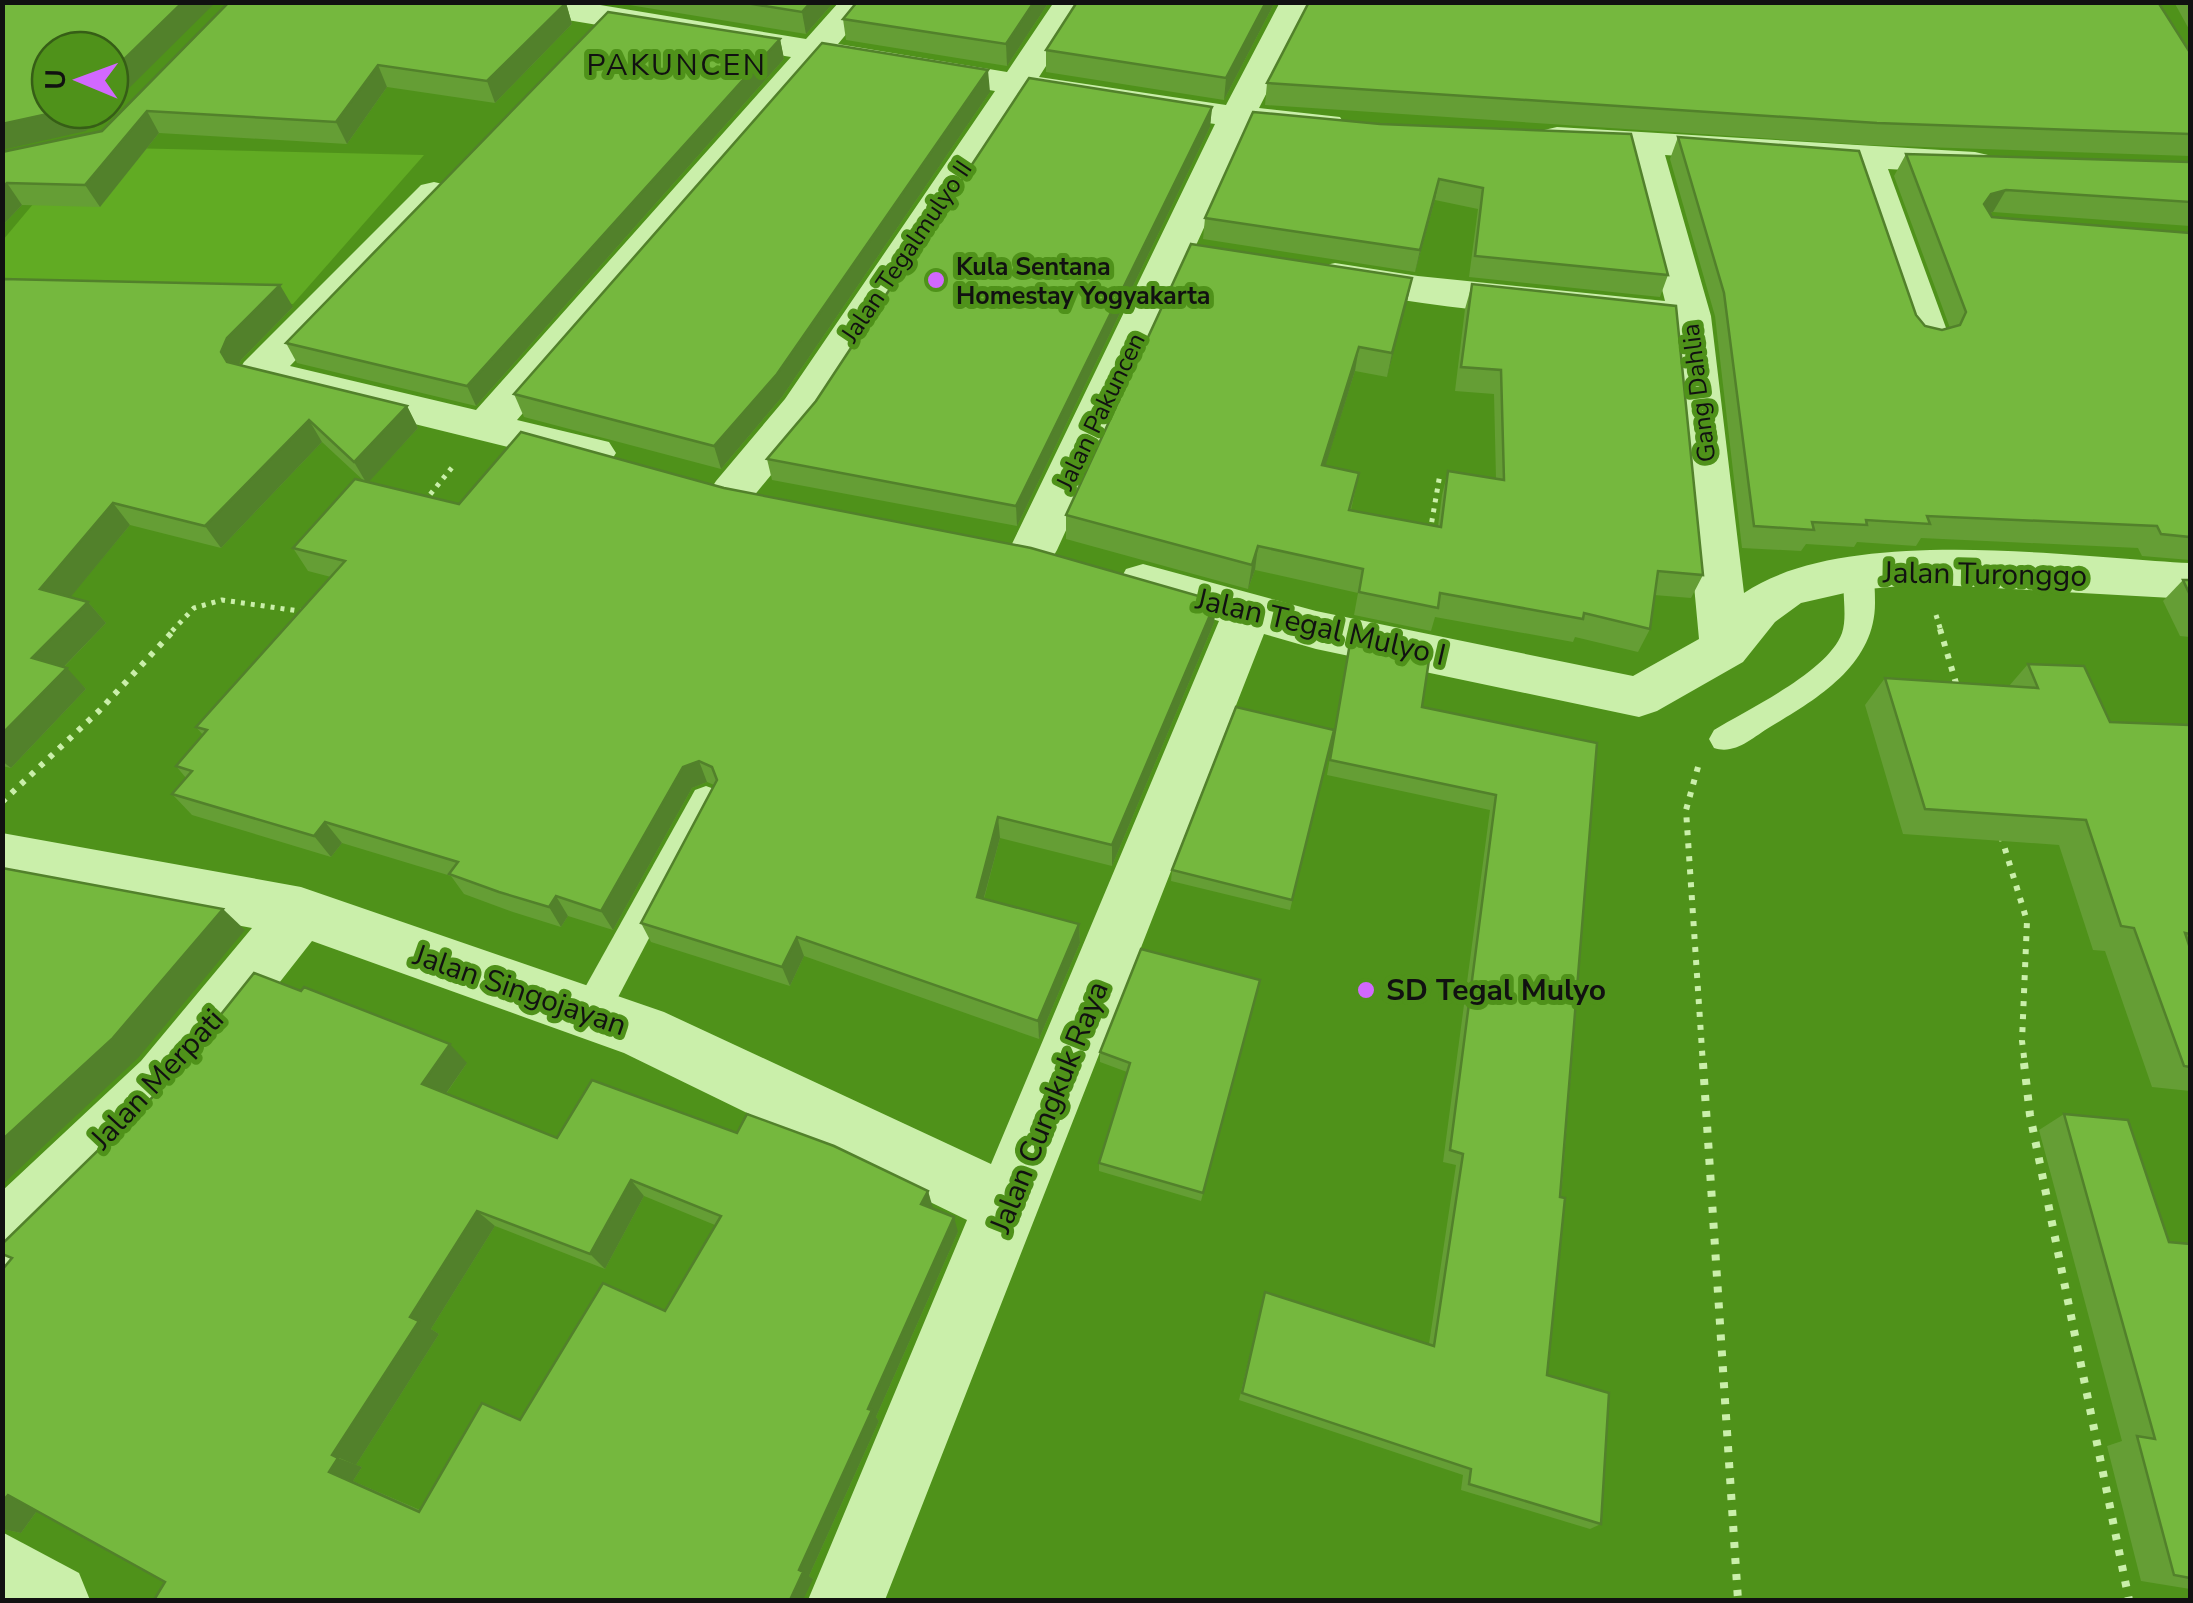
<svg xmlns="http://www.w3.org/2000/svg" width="2193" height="1603" font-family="'Nunito Sans',sans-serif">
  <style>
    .green { fill: #61ab23 }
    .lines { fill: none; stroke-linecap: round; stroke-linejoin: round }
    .path-far2 { stroke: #caefaa; stroke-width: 5; stroke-dasharray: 4 6; stroke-linecap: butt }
    .path-far1 { stroke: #caefaa; stroke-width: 6; stroke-dasharray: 5 8; stroke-linecap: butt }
    .path { stroke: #caefaa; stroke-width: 8; stroke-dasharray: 6 10; stroke-linecap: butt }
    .lane { fill: #caefaa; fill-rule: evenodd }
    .street { fill: #caefaa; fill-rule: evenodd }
    .wall { fill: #659e35; fill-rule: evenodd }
    .shaded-wall { fill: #52812b }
    .building { fill: #75b83e; stroke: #52812b; stroke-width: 2.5; fill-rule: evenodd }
    .poi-dot { fill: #d268ff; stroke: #4f921a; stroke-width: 4 }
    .labels { text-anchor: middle; stroke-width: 10; stroke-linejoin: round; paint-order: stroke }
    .far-street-label { font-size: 25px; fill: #111; stroke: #4f921a }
    .far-poi-label { font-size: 25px; font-weight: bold; fill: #111; stroke: #4f921a; text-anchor: start }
    .far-quarter-label { font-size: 30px; letter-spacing: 2.5px; fill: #111; stroke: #4f921a }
    .street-label { font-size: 30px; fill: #111; stroke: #4f921a }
    .poi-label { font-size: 30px; font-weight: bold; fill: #111; stroke: #4f921a; text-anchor: start }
  </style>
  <rect width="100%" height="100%" fill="#4f921a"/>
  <path class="green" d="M81,147L424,155L293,304L3,294V240Z"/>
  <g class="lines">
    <g class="path-far2">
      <path d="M424,502L454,465"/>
      <path d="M1430,532L1440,474"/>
      <path d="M1936,615L1941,631"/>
      <path d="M172,631L194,608L222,600L306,612"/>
    </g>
    <g class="path-far1">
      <path d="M1940,629L1958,690"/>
      <path d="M1698,767L1686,810L1703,1065"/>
      <path d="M2,802L99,711L175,629"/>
      <path d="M2001,836L2027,921L2022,1041L2025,1065"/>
    </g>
    <g class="path">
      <path d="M1703,1063L1738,1600"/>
      <path d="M2024,1063L2030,1115L2129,1600"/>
    </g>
    <g class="lane">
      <path d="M1858,562L1868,565C1875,576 1875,589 1875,603C1875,665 1817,699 1770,727C1752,738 1735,755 1714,748L1709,739L1714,730C1748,709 1828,672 1842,633C1849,612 1838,582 1848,565Z"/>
      <path d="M706,786L717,790L722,799L604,1024L591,1028L578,1024L573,1012L578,1000L695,790Z"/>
    </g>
    <g class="street">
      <path d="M503,2H582L806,39L839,2H873L838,44L1007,72L1054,2H1087L1039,77L1226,105L1280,2H1313L1259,108L1340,117L1345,125L1340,133L1327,136L1249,129L1057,550L1050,562L1033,567L1016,562L1009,550L1215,124L1026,96L817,419L748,503L732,508L716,503L709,492L716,481L785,399L995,91L823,62L517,420L609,442L616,453L609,464L593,468L244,382L238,372L244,362L421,185L434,182L447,185L453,193L447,201L290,366L476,410L791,57L519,12L507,9Z"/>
      <path d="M1557,127L1975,152L1988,155L1994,163L1988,171L1975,174L1888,169L1949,336L1943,345L1928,349L1913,345L1907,336L1850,167L1665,155L1711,316L1744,593C1846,524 2068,557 2190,563V599L1922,584L1858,590L1801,603L1775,622L1743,662L1657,711L1639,717L1316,649L1264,634L885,1600H808L967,1220L624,1053L312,941L185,1103L26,1262L2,1271V1191L141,1061L252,928L2,881V833L301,887L664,1012L991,1164L1219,621L1126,595L1119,582L1126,569L1143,564L1316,611L1633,676L1699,639L1670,327C1555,315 1434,312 1321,284L1315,275L1321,266L1335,263L1418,276L1665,301L1628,153L1544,146L1539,138L1544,130Z"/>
      <path d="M2,1532L79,1573L90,1600H2Z"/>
    </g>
  </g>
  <g class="wall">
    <path d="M229,2L566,3L572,24L495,103L387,87L347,144L159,133L100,207L22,205L2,226V152L102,131Z"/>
    <path d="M611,2H834L806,34Z"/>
    <path d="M857,2H1049L1007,66L846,40L843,19Z"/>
    <path d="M1275,2L1224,100L1046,72V50Z"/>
    <path d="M2174,2H2190V31Z"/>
    <path d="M780,39L784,59L476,406L297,363L286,343Z"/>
    <path d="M2189,51L2190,52V156L1866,145L1265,105L1267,83Z"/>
    <path d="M990,92L782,397L721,469L524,417L514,394Z"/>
    <path d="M1212,107L1210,127L1017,526L772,480L767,459L816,401Z"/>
    <path d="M1380,124L1668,275L1660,297L1469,277L1478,209L1435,200L1415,272L1203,239L1205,218Z"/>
    <path d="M1678,137L1916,315L1925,326L1942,330L1950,328L1894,176L1906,154L2190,162V226L1993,212L1989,213L1992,217L2190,233V560L2142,556L2138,548L1921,538L1916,546L1857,542L1854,547L1806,544L1801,551L1742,548L1715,316L1670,159Z"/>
    <path d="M1412,278L1387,377L1355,371L1325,466L1359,473L1351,510L1438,526L1442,495L1448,471L1496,479L1494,394L1455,391L1465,309L1472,284L1703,575L1691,598L1654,595L1650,629L1638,652L1575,637L1573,642L1435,617L1431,631L1354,615L1358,593L1255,570L1248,589L1066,539V515Z"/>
    <path d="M2,279L293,307L241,360L239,365L407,406L418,428L368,482L459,504L724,488L1216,601L1214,623L1112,866L1000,838L984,899L1079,924L1080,943L1039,1039L804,956L790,986L651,942L641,923L714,785L707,782L692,788L613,930L568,916L561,927L513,912L464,894L451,876L342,843L331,857L192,815L172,794L186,778L176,766L203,735L196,727L331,577L308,571L293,548L364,481L322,442L221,548L130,525L70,597L88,602L106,623L64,667L86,689L11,768L2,766Z"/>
    <path d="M2183,580H2190V637L2180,636L2163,601Z"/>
    <path d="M1350,643L1422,707L1597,743L1547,1375L1601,1524L1590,1529L1461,1490L1463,1475L1239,1400L1265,1292L1429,1344L1456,1165L1443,1162L1490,810L1327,775Z"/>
    <path d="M2028,664L2110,722L2190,725V1091L2152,1087L2105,951L2093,950L2059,845L1903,834L1865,705L1885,678L2009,686Z"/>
    <path d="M1334,730L1290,910L1171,881L1172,870Z"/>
    <path d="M1260,980L1201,1201L1099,1171V1163L1127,1072L1100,1062V1052Z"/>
    <path d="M467,1063L446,1094L557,1138L737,1133L928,1191L932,1209L958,1232L876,1417L879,1421L809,1576L813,1579L165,1582L37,1511L21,1533L2,1529V1270ZM644,1196L715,1225L665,1311L520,1420L420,1510L353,1481L362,1467L356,1465L439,1334L431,1329L495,1226L605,1269Z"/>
    <path d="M2064,1114L2169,1242L2190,1244V1589L2141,1581L2107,1446L2122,1441L2039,1130Z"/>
  </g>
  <g class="shaded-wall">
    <path d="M183,2H216L110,107V73Z"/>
    <path d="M811,2H834L806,34L802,12Z"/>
    <path d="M1034,2H1049L1007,66L1006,44Z"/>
    <path d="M1266,2H1275L1224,100L1226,78Z"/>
    <path d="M566,3L572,24L495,103L487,81Z"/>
    <path d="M780,39L784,59L476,406L467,386Z"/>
    <path d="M378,65L387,87L347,144L336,122Z"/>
    <path d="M988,70L990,92L782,397L721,469L714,446Z"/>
    <path d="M1212,107L1210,127L1017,526L1016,506Z"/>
    <path d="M66,110H107L86,131L2,150V124Z"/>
    <path d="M147,111L159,133L100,207L85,185Z"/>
    <path d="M1439,179L1435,200L1415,272L1420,250Z"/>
    <path d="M7,183L22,205L2,226V187Z"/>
    <path d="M2006,190L1993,212L1978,216L1984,204L1991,194Z"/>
    <path d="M1412,278L1407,302L1387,377L1392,353Z"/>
    <path d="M280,285L293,307L241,360L235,374L221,352L227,338Z"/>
    <path d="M1359,347L1355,371L1318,490L1322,465Z"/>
    <path d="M407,406L418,428L367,484L354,462Z"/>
    <path d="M309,420L322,442L221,548L205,526Z"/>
    <path d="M113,503L130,525L60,610L40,589Z"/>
    <path d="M1258,546L1255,570L1248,589L1252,565Z"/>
    <path d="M1216,601L1214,623L1112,866V845Z"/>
    <path d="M88,602L106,623L52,679L32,658Z"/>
    <path d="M67,668L86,689L11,768L2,761V734Z"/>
    <path d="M699,761L707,782L692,788L613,930L601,911L683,767Z"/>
    <path d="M998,817L1000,838L979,916L977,897Z"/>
    <path d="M325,822L342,843L331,857L314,836Z"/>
    <path d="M556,896L568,916L561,927L549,907Z"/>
    <path d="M223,909L245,930L138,1058L2,1185V1140Z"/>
    <path d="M1079,924L1080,943L1039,1039L1038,1021Z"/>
    <path d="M797,937L804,956L790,986L782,967Z"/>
    <path d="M450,1044L467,1063L440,1102L422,1084Z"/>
    <path d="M631,1180L644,1196L605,1269L590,1254Z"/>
    <path d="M928,1191L933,1208L926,1220L921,1204Z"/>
    <path d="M477,1211L495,1226L431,1329L439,1334L356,1465L332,1455L410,1317Z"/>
    <path d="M954,1217L958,1232L876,1417L879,1421L809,1576L813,1579L803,1600H790L799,1570L868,1409Z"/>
    <path d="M338,1458L362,1467L353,1481L441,1520L329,1472Z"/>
    <path d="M8,1495L42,1504L21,1533L2,1529V1502Z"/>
  </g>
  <g class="building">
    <path d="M2,2H183L110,73V50H50V110H66L2,124Z"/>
    <path d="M229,2H563L566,3L487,81L378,65L336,122L147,111L85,185L7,183L2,187V152L102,131Z"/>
    <path d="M740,2H811L802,12Z"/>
    <path d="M857,2H1034L1006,44L843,19Z"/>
    <path d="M1077,2H1266L1226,78L1046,50Z"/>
    <path d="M1309,2H2158L2189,51L2190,52V134L1877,123L1267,83Z"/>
    <path d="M608,12L780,39L467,386L286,343Z"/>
    <path d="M822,43L988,70L777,374L714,446L514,394Z"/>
    <path d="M1029,78L1212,107L1016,506L767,459L816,401Z"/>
    <path d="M1253,112L1380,124L1631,134L1668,275L1475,256L1483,188L1439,179L1420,250L1205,218Z"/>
    <path d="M1678,137L1859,151L1916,315L1925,326L1942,330L1960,325L1966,312L1906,154L2190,162V202L2006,190L1991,194L1984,204L1992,217L2190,233V537L2161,534L2157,526L1927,516L1930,524L1866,520L1867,525L1812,522L1814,530L1754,526L1724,293Z"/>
    <path d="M1191,244L1412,278L1392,353L1359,347L1322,465L1359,473L1349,510L1441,527L1448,471L1504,480L1501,370L1461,367L1472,284L1676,306L1703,575L1658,571L1650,629L1584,613L1583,619L1440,593L1438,608L1359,592L1363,569L1258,546L1252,565L1066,515Z"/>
    <path d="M2,279L280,285L227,338L221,352L227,362L407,406L354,462L309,420L205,526L113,503L40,589L88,602L32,658L67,668L2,734Z"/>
    <path d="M521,432L724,488L1031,548L1216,601L1112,845L998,817L977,897L1079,924L1038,1021L797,937L782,967L641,923L717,780L712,767L699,761L683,767L601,911L556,896L549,907L499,892L449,874L458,862L325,822L314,836L172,794L192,771L176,766L207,730L196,727L345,561L293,548L355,479L459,504Z"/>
    <path d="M2183,580H2190V595Z"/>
    <path d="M1350,643L1429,660L1422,707L1597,743L1560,1197L1565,1198L1547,1375L1609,1393L1601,1524L1469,1484L1471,1469L1242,1393L1265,1292L1434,1346L1463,1154L1450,1150L1496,795L1330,760Z"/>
    <path d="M2028,664L2084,666L2110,722L2190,725V934L2185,933L2190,948V1067L2184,1066L2134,928L2121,926L2086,820L1925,809L1885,678L2038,688Z"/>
    <path d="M1236,707L1334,730L1292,900L1172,870Z"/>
    <path d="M2,868L223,909L112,1039L2,1140Z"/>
    <path d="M1141,949L1260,980L1203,1193L1099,1163L1130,1063L1100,1052Z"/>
    <path d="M254,973L301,991L304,987L450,1044L422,1084L557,1138L592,1080L737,1133L747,1114L834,1146L928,1191L921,1204L954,1217L868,1409L872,1410L799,1570L803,1572L790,1600H154L165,1582L8,1495L2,1502V1270L12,1258L2,1254V1244L163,1087ZM631,1180L721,1216L665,1311L603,1283L520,1420L482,1403L419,1512L329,1472L338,1458L332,1455L419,1321L410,1317L477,1211L590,1254Z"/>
    <path d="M2064,1114L2128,1120L2169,1242L2190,1244V1578L2174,1575L2137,1436L2155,1439Z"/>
  </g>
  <g class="poi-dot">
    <circle cx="936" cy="280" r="10"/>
    <circle cx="1366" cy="990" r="10"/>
  </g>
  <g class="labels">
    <g class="far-street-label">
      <text transform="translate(906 251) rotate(-56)" y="9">Jalan Tegalmulyo II</text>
      <text transform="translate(1698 393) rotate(-97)" y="9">Gang Dahlia</text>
      <text transform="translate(1100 411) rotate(-64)" y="9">Jalan Pakuncen</text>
    </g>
    <g class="far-poi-label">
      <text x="956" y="275">Kula Sentana<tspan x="956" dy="29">Homestay Yogyakarta</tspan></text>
    </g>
    <g class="far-quarter-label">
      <text x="677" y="75">PAKUNCEN</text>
    </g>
    <g class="street-label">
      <text transform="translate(1985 574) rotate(1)" y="10">Jalan Turonggo</text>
      <text transform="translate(1321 627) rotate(13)" y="10">Jalan Tegal Mulyo I</text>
      <text transform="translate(520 990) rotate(19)" y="10">Jalan Singojayan</text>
      <text transform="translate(157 1079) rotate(-47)" y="10">Jalan Merpati</text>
      <text transform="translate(1049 1107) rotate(-68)" y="10">Jalan Cungkuk Raya</text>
    </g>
    <g class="poi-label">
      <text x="1386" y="1000">SD Tegal Mulyo</text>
    </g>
  </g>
  <rect width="2193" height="1603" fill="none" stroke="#111111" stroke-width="10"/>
  <g transform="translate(80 80) rotate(271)"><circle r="48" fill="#4f921a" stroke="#365e16" stroke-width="2.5"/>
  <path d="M0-8L18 38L0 25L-18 38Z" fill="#d268ff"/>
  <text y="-15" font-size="28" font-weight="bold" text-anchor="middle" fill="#111111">U</text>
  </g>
</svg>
